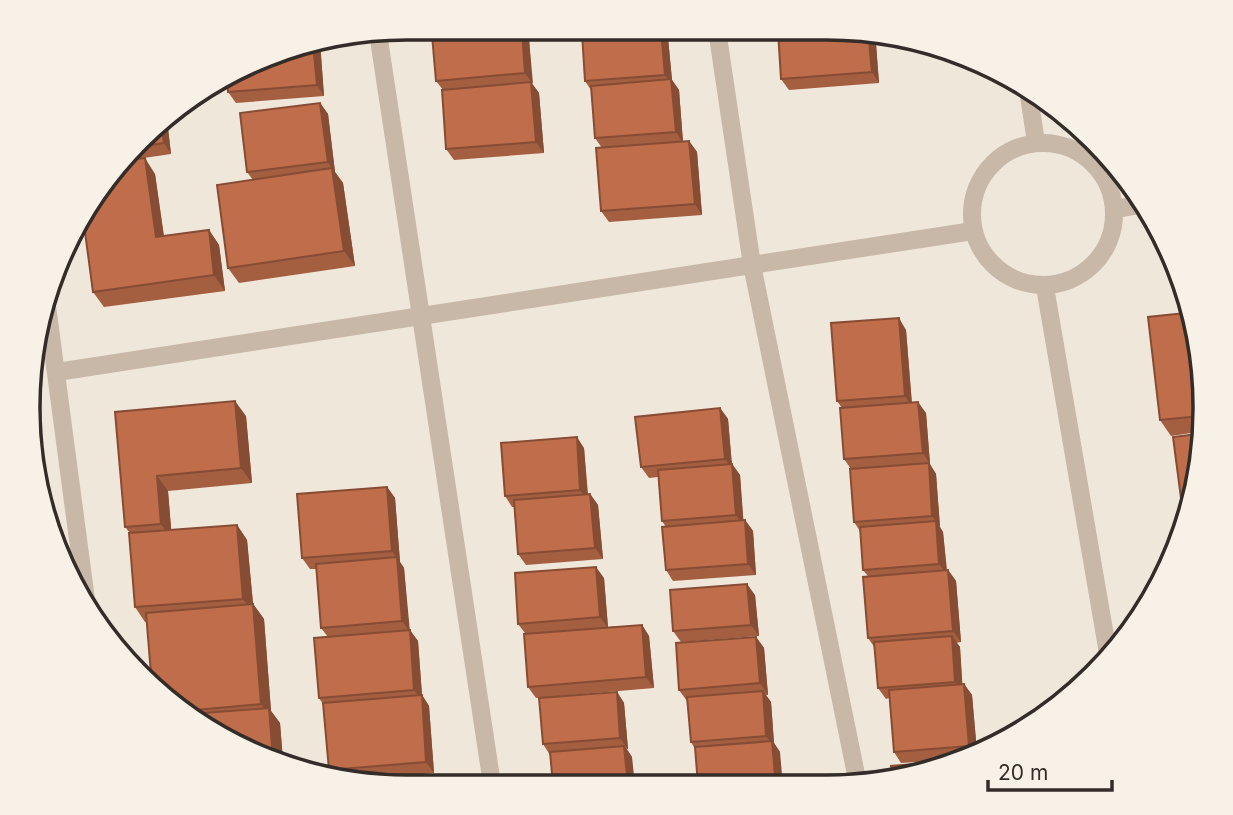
<svg xmlns="http://www.w3.org/2000/svg" width="1233" height="815" font-family="Inter,sans-serif">
  <style>
    .lines { fill: none; stroke-linecap: round; stroke-linejoin: round }
    .minor { stroke: #c7b8a8; stroke-width: 18 }
    .wall { fill: #a45e40 }
    .shaded-wall { fill: #864c34 }
    .building { fill: #bf6d4a; stroke: #864c34; stroke-width: 2 }
    .rim { fill: none; stroke: #342c28; stroke-width: 3.5 }
  </style>
  <rect width="100%" height="100%" fill="#f0e7db"/>
  <g class="lines">
    <g class="minor">
      <path d="M717,30L752,265L858,784"/>
      <path d="M378,33L492,784"/>
      <path d="M1028,90L1036,142"/>
      <circle cx="1043" cy="214" r="71"/>
      <path d="M1115,209L1139,205"/>
      <path d="M1045,287L1109,659"/>
      <path d="M47,306L87,607"/>
      <path d="M57,372L973,231"/>
    </g>
  </g>
  <g class="wall">
    <path d="M430,28L540,29L523,30L529,39L532,84L539,93L544,153L454,160L446,149L443,90L436,81L435,35Z"/>
    <path d="M584,29L667,30V32H664L668,38L672,80L679,90L683,141H689L697,152L702,215L609,222L601,211L602,148L595,138L591,90L585,81L587,33Z"/>
    <path d="M778,31H875L879,83L789,90L781,79Z"/>
    <path d="M320,42L324,96L236,103L228,92Z"/>
    <path d="M320,103L328,114L335,172L343,183L355,266L239,283L228,268L253,180L247,172Z"/>
    <path d="M167,120L171,154L123,161Z"/>
    <path d="M155,174L164,236L209,230L219,245L225,291L104,307L93,292Z"/>
    <path d="M906,330L912,403L926,413L930,464L936,474L940,527L943,532L947,570H948L956,581L961,642L956,643L960,647L962,684H964L972,695L977,752L949,760L901,763L894,752L889,698L886,699L878,688L875,648L868,638V576L863,570L860,531L854,522L851,469L844,459L842,408L837,401Z"/>
    <path d="M1204,383L1198,432L1171,436L1160,420Z"/>
    <path d="M720,408L728,419L732,464L740,475L743,521L745,520L753,531L756,575L673,581L666,570V527L662,521L658,477L649,478L641,467Z"/>
    <path d="M115,412L246,416L252,483L168,491L171,530L237,525L247,540L253,604L264,619L271,711L280,723L283,761L240,748L157,693L147,622H145L135,607L130,533L125,527Z"/>
    <path d="M584,448L588,494H590L598,505L603,559L526,565L518,554L514,507H512L505,496Z"/>
    <path d="M387,487L395,498L400,562L404,568L409,630L418,641L422,695L429,706L434,773L346,780L333,776L329,770L323,704L319,698L328,637L321,628L317,569H310L302,558Z"/>
    <path d="M604,578L608,627L642,625L649,636L654,688L536,698L528,687L525,633L518,624Z"/>
    <path d="M755,595L759,636L681,642L673,631Z"/>
    <path d="M756,637L764,648L768,695H766L771,702L774,743L780,752L695,749L691,742L687,701L679,690Z"/>
    <path d="M617,692L624,703L628,749H627L632,757L550,755L543,744Z"/>
  </g>
  <g class="shaded-wall">
    <path d="M522,29L529,39L533,84L525,73Z"/>
    <path d="M661,30H663L668,38L672,80L679,90L683,143L676,132L672,85L665,75Z"/>
    <path d="M868,31H875L879,83L872,72Z"/>
    <path d="M320,42L324,96L317,85L313,44Z"/>
    <path d="M531,82L539,93L544,153L536,142Z"/>
    <path d="M320,103L328,114L335,172L343,183L355,266L344,251L332,169L328,162Z"/>
    <path d="M167,120L171,154L164,143L161,125Z"/>
    <path d="M689,141L697,152L702,215L695,204Z"/>
    <path d="M145,158L155,174L166,252L156,237Z"/>
    <path d="M209,230L219,245L225,291L214,275Z"/>
    <path d="M899,318L906,330L912,407L905,396Z"/>
    <path d="M235,401L246,416L252,483L241,468Z"/>
    <path d="M918,402L926,413L930,464L923,453Z"/>
    <path d="M720,408L728,419L732,468V464L740,475L744,527L736,515L733,470L725,459Z"/>
    <path d="M577,437L584,448L588,501L580,490Z"/>
    <path d="M929,463L936,474L940,527L932,516Z"/>
    <path d="M157,476L168,491L172,539L161,524Z"/>
    <path d="M387,487L395,498L400,562L404,568L410,632L402,621L397,558L392,551Z"/>
    <path d="M590,494L598,505L603,559L595,548Z"/>
    <path d="M745,520L753,531L756,575L748,564Z"/>
    <path d="M936,521L943,532L947,575L939,564Z"/>
    <path d="M237,525L247,540L254,614L243,599Z"/>
    <path d="M596,567L604,578L608,628L600,617Z"/>
    <path d="M948,570L956,581L961,642L953,631Z"/>
    <path d="M747,584L755,595L759,636L751,625Z"/>
    <path d="M253,604L264,619L271,711L280,723L283,761L273,758L270,716L261,704Z"/>
    <path d="M642,625L649,636L654,688L646,677Z"/>
    <path d="M410,630L418,641L422,695L429,706L434,773L426,762L422,701L414,690Z"/>
    <path d="M952,636L960,647L963,693L955,682Z"/>
    <path d="M756,637L764,648L768,695L760,683Z"/>
    <path d="M964,684L972,695L977,752L974,753L969,746Z"/>
    <path d="M763,691L771,702L774,743L780,752L783,786H776L773,745L766,736Z"/>
    <path d="M617,692L624,703L628,749L620,738Z"/>
    <path d="M624,746L632,757L635,785H628Z"/>
  </g>
  <g class="building">
    <path d="M515,29H522L525,73L436,81L432,35Z"/>
    <path d="M626,30H661L665,75L585,81L582,33Z"/>
    <path d="M778,31H868L872,72L781,79Z"/>
    <path d="M313,44L317,85L228,92L227,77L286,48Z"/>
    <path d="M671,79L676,132L595,138L591,86Z"/>
    <path d="M531,82L536,142L446,149L442,90Z"/>
    <path d="M320,103L328,162L247,172L240,113Z"/>
    <path d="M161,125L164,143L138,147Z"/>
    <path d="M689,141L695,204L601,211L596,148Z"/>
    <path d="M145,158L156,237L209,230L214,275L93,292L83,217L107,176L122,161Z"/>
    <path d="M332,168L344,251L228,268L217,185Z"/>
    <path d="M1185,313L1204,383L1200,416L1160,420L1148,317Z"/>
    <path d="M899,318L905,396L837,401L831,323Z"/>
    <path d="M235,401L241,468L157,476L161,524L125,527L115,412Z"/>
    <path d="M918,402L923,453L844,459L840,408Z"/>
    <path d="M720,408L725,459L641,467L635,417Z"/>
    <path d="M1198,434L1186,521H1184L1173,437Z"/>
    <path d="M577,437L580,490L505,496L501,443Z"/>
    <path d="M929,463L932,516L854,522L850,469Z"/>
    <path d="M732,464L736,515L662,521L658,470Z"/>
    <path d="M387,487L392,551L302,558L297,494Z"/>
    <path d="M590,494L595,548L518,554L514,500Z"/>
    <path d="M745,520L748,564L666,570L662,527Z"/>
    <path d="M936,521L939,564L863,570L860,527Z"/>
    <path d="M237,525L243,599L135,607L129,533Z"/>
    <path d="M397,557L402,621L321,628L316,564Z"/>
    <path d="M596,567L600,617L518,624L515,573Z"/>
    <path d="M948,570L953,631L868,638L863,577Z"/>
    <path d="M747,584L751,625L673,631L670,590Z"/>
    <path d="M253,604L261,704L184,711L157,693L152,686L146,613Z"/>
    <path d="M642,625L646,677L528,687L524,634Z"/>
    <path d="M410,630L414,690L319,698L314,638Z"/>
    <path d="M952,636L955,682L878,688L874,642Z"/>
    <path d="M756,637L760,683L679,690L676,643Z"/>
    <path d="M964,684L969,746L894,752L889,690Z"/>
    <path d="M763,691L766,736L691,742L687,697Z"/>
    <path d="M617,692L620,738L543,744L539,698Z"/>
    <path d="M422,695L426,762L329,770L323,703Z"/>
    <path d="M269,708L273,758L240,748L190,714Z"/>
    <path d="M772,741L776,786L698,785L695,747Z"/>
    <path d="M624,746L628,785H553L550,752Z"/>
    <path d="M940,762L892,775L891,766Z"/>
    <path d="M432,776L433,784L355,783Z"/>
  </g>
  <path d="M0 0H1233V815H0ZM407 40H826A367 367 0 0 1 1193 407V408A367 367 0 0 1 826 775H407A367 367 0 0 1 40 408V407A367 367 0 0 1 407 40Z" fill="#f8f1e7" fill-rule="evenodd"/>
  <path class="rim" d="M407 40H826A367 367 0 0 1 1193 407V408A367 367 0 0 1 826 775H407A367 367 0 0 1 40 408V407A367 367 0 0 1 407 40Z"/>
  <path d="M988 780v10h124v-10" fill="none" stroke="#342c28" stroke-width="3.5"/>
  <text x="998" y="780" font-size="21" fill="#342c28" stroke="#f8f1e7" stroke-width="5" paint-order="stroke">20 m</text>
</svg>
